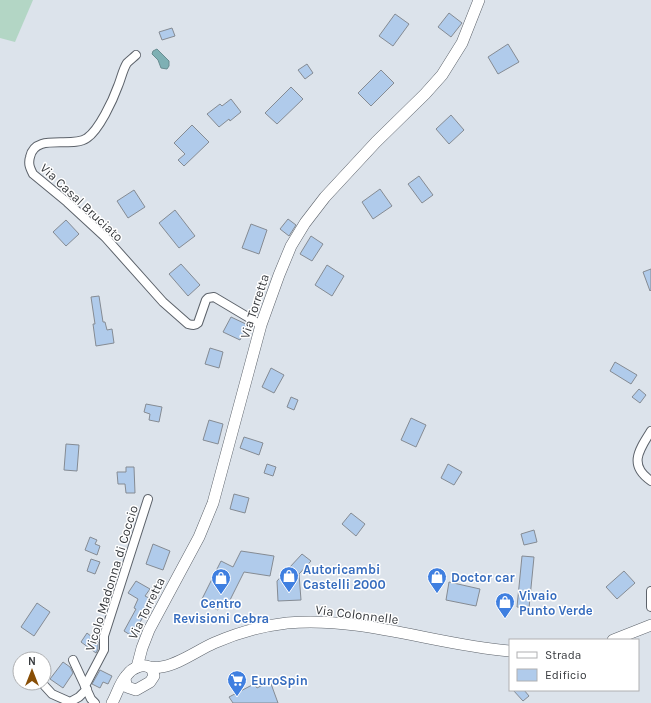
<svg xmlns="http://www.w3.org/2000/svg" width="651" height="703" font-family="Karla,sans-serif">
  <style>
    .green { fill: #b3d6c5 }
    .water { fill: #7eb0b4; stroke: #698d91 }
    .building { fill: #b0cbeb; stroke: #858b93 }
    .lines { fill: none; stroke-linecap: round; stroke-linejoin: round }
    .street-casing { stroke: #5c626a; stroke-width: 10 }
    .secondary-casing { stroke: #5c626a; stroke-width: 12 }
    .street { stroke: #fff; stroke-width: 8 }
    .secondary { stroke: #fff; stroke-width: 11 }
    .labels { text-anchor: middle; stroke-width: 3; stroke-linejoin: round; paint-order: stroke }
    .street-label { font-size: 13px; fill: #373a3e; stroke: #fff }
    .shop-label { font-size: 13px; font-weight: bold; fill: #366cbe; stroke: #fff; text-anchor: start }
  </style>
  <rect width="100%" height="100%" fill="#dce3eb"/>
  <path class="green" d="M0,0H33L15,42L0,38Z"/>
  <path class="water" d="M157,49L169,61V66L167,69L161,68L158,60L152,54L153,51Z"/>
  <g class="building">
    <path d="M449,13L462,23L451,37L438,27Z"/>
    <path d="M395,14L409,24L393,46L379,36Z"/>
    <path d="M172,28L175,36L162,40L159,32Z"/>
    <path d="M508,44L519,62L498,74L488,57Z"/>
    <path d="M307,64L313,73L305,79L298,70Z"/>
    <path d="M381,70L394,83L371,106L358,93Z"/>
    <path d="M291,87L303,99L277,124L265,113Z"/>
    <path d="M231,99L241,112L230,121L229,119L219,127L207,114L220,104L222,106Z"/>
    <path d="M451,115L464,130L449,144L436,129Z"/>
    <path d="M192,125L209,142L184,166L178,160L185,154L174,143Z"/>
    <path d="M419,176L433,195L422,203L408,184Z"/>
    <path d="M380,189L392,206L373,219L362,202Z"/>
    <path d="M134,190L145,207L128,218L117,201Z"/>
    <path d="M175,210L195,236L179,248L159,223Z"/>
    <path d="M288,219L296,225L289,236L280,229Z"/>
    <path d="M66,220L79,234L66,246L53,232Z"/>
    <path d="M251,224L267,230L259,254L242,248Z"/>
    <path d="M311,236L323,244L312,261L300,254Z"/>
    <path d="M181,264L200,285L188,296L169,274Z"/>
    <path d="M327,265L344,276L332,296L315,285Z"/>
    <path d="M651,269V290L650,291L643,272Z"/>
    <path d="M99,296L103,322H105L107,330L112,329L114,343L96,346L93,324H95L91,297Z"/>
    <path d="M231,317L248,325L240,340L223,332Z"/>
    <path d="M210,348L223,352L219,368L205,364Z"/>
    <path d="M615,362L637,375L631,384L610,371Z"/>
    <path d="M271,368L284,375L274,393L262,387Z"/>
    <path d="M639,389L646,395L640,403L632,397Z"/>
    <path d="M291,397L298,400L294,410L287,407Z"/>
    <path d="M146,404L162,407L159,422L149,420L150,414L144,412Z"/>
    <path d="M411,418L426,425L416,447L401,440Z"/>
    <path d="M209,420L223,424L218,444L203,440Z"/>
    <path d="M244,437L263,443L259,455L240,448Z"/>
    <path d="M66,444L79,445L77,471L64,470Z"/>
    <path d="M267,464L276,467L273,476L264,473Z"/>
    <path d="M448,464L462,472L454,485L441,478Z"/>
    <path d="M126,467H134L135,493H126L125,484H118L117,472H126Z"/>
    <path d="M234,494L249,498L245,513L230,509Z"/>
    <path d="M351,513L365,524L356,536L342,524Z"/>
    <path d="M534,530L537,542L524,545L521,534Z"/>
    <path d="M90,537L97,540L95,544L100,546L97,555L85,550Z"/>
    <path d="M153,544L170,551L163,570L146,564Z"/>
    <path d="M241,551L274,556L270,576L244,572L227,606L221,603L218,610L201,601L221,561L233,567Z"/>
    <path d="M302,554L311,561L299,574L301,600L278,601L277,581Z"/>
    <path d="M522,556L534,557L529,608L517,607Z"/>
    <path d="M91,559L100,562L95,574L87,571Z"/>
    <path d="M624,571L635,583L617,599L606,587Z"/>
    <path d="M136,581L150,589L145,596L153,600L139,624L142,625L135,638L124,631L136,609L134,608L138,599L128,593Z"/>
    <path d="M449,582L480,589L476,606L446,600Z"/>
    <path d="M37,603L50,612L34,636L21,627Z"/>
    <path d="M87,633L98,642V649L96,653L81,642Z"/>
    <path d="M63,662L70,667L73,673L63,688L50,679Z"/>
    <path d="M100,670L112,676L108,684L103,682L100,688L92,684Z"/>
    <path d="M270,681L278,703H233L229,697L254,684L257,688Z"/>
    <path d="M513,690H524L529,696L523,701Z"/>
  </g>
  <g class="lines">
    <g class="street-casing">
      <g id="street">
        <path d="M136,55C134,57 130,60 127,63C123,69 121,79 118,86C113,100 99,130 87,138C72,149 35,132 30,157C28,164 30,168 33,174L67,202L105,237L163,302L188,324C192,325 195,326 198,323L206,300L208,298L214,297L261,325"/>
        <path d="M651,431C639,450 628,465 651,481"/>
        <path d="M651,591V607"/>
        <path d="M73,660L91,699L95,703"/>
        <path d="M42,683L52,694L70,702L79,697L87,689"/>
        <path d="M85,686L104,650V636L148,499"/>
      </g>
    </g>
    <g class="secondary-casing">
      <g id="secondary">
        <path d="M613,640L651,625"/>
        <path d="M137,667L142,648L149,630L199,537L213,503L261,325L279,275L291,246L305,223L325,197L376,142L425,94L442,75L462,43L479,0"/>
        <path d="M149,667C153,667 158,668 161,667C178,665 198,650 214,643C237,633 261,626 287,623C362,616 436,645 510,651"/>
        <path d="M112,703C117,694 120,682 127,675C132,668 144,662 152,669L154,676L150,682L136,690L127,687L125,680L126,676"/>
      </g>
    </g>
    <use href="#street" class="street"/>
    <use href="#secondary" class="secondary"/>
  </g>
  <defs>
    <g id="shop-pin" transform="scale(1)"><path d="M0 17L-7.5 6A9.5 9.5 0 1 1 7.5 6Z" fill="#3f7fe0" stroke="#fff"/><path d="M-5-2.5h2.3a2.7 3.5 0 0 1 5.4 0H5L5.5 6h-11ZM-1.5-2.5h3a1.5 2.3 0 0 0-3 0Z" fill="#fff"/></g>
    <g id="supermarket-pin" transform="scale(1)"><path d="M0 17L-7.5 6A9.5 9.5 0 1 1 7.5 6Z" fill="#3f7fe0" stroke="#fff"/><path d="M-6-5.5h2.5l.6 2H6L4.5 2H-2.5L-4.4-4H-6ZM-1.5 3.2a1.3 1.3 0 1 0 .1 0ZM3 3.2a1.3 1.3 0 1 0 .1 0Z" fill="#fff"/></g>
  </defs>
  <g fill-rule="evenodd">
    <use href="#shop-pin" x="289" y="576"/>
    <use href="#shop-pin" x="437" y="577"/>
    <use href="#shop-pin" x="221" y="578"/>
    <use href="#shop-pin" x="505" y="602"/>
    <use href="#supermarket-pin" x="237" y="680"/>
  </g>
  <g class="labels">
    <g class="street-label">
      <text transform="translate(82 202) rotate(43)" y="5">Via Casal Bruciato</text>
      <text transform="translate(254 306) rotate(-72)" y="5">Via Torretta</text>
      <text transform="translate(111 578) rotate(-73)" y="5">Vicolo Madonna di Coccio</text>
      <text transform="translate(146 608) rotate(-64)" y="5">Via Torretta</text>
      <text transform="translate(357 614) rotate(7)" y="5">Via Colonnelle</text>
    </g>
    <g class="shop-label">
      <text x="303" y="574">Autoricambi<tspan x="303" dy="15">Castelli 2000</tspan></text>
      <text x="451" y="582">Doctor car</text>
      <text x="519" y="600">Vivaio<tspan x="519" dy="15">Punto Verde</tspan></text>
      <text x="221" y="608" text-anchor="middle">Centro<tspan x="221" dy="15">Revisioni Cebra</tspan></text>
      <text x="251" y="685">EuroSpin</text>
    </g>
  </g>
  <rect x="509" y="639" width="130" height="52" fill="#ffffff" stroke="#afb0b2"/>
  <rect x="517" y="652" width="20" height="6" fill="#ffffff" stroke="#afb0b2"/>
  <text x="545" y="659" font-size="12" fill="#373a3e">Strada</text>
  <rect x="517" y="669" width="20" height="12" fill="#b0cbeb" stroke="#afb0b2"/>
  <text x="545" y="679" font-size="12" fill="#373a3e">Edificio</text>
  <g transform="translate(32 671)"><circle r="19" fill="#ffffff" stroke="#afb0b2"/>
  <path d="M0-3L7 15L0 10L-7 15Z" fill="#884e06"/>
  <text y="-6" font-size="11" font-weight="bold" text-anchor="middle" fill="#373a3e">N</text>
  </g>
</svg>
